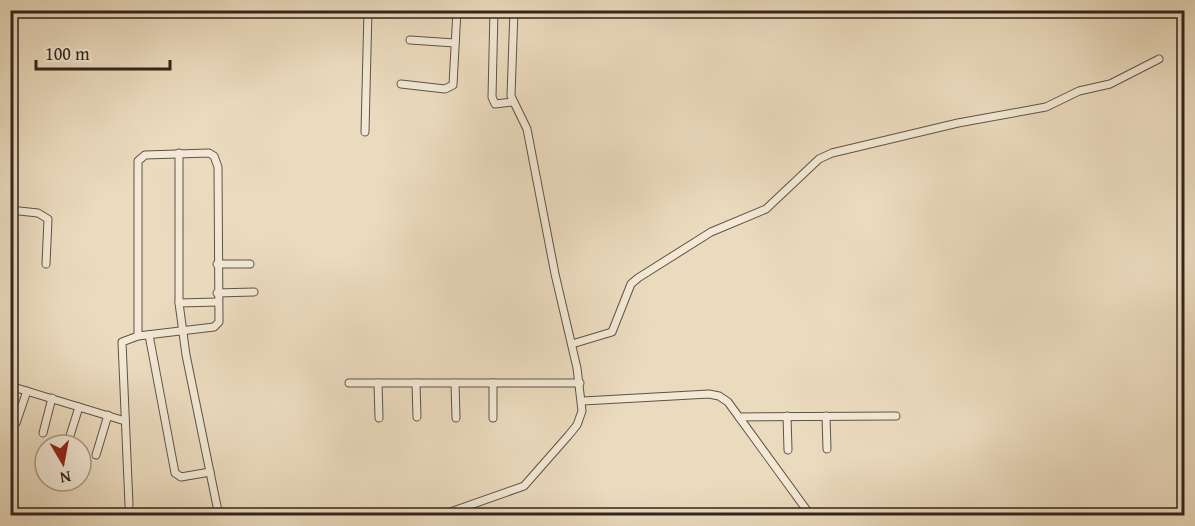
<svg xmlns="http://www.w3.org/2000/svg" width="1195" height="526" font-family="'Gentium Book Plus',serif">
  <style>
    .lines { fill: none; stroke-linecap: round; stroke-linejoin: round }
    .street-casing { stroke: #605245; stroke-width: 9 }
    .street { stroke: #f2e8d5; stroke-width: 7 }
  </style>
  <rect width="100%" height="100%" fill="#ebdbbe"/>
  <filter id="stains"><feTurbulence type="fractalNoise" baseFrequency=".00333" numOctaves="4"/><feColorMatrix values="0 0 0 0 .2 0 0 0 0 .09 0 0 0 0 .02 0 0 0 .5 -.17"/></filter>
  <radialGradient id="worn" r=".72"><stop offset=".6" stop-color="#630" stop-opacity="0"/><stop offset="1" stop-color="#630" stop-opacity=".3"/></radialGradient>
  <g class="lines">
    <g class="street-casing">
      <g id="street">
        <path d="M494,10L492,97L495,104L513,102"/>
        <path d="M410,40L455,43"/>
        <path d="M401,84L445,89L453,85L457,10"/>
        <path d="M365,132L368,10"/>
        <path d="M179,153V303L186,355L219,516"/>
        <path d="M10,210L38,213L48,219L46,264"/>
        <path d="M217,264H250"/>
        <path d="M217,293L254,292"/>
        <path d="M179,303L218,302"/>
        <path d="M149,335L175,473L181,477L210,472"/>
        <path d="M572,344L612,332L631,284L638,278L711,232L766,209L819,159L832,153L958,123L1046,107L1079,91L1110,84L1159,59"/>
        <path d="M349,383H580"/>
        <path d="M378,383L379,418"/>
        <path d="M416,383L417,417"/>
        <path d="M455,383L456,418"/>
        <path d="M493,383V418"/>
        <path d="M10,386L125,421"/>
        <path d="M583,401L709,394L719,396L728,402L811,516"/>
        <path d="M787,416L788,450"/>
        <path d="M826,416L827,449"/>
        <path d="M739,417L896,416"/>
        <path d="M16,423L27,391"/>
        <path d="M43,433L52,398"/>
        <path d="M68,442L79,407"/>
        <path d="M96,455L108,415"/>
        <path d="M129,505L122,342L138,336L214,327L219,322L218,167L214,156L209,153L145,155L138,161V336"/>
        <path d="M439,516L524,486L568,436L577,425L582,411L577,368L555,274L527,129L511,96L514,10"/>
      </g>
    </g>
    <use href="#street" class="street"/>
  </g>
  <rect width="1195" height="526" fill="none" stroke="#ebdbbe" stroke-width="36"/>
  <rect x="12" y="12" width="1171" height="502" fill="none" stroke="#32251d" stroke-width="3"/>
  <rect x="18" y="18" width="1159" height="490" fill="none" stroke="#32251d" stroke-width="1.5"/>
  <g transform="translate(63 463) rotate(170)"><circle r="28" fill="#f2e8d5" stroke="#a59a8b" stroke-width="1.5"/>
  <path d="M0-4.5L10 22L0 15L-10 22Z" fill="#8f2418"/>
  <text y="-9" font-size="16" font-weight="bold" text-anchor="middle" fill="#32251d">N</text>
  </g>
  <path d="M36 60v9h134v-9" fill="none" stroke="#32251d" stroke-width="3"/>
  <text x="45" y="60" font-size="18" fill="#32251d" stroke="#f2e8d5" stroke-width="4.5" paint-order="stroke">100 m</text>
  <rect width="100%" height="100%" filter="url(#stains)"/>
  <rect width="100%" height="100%" fill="url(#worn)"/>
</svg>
